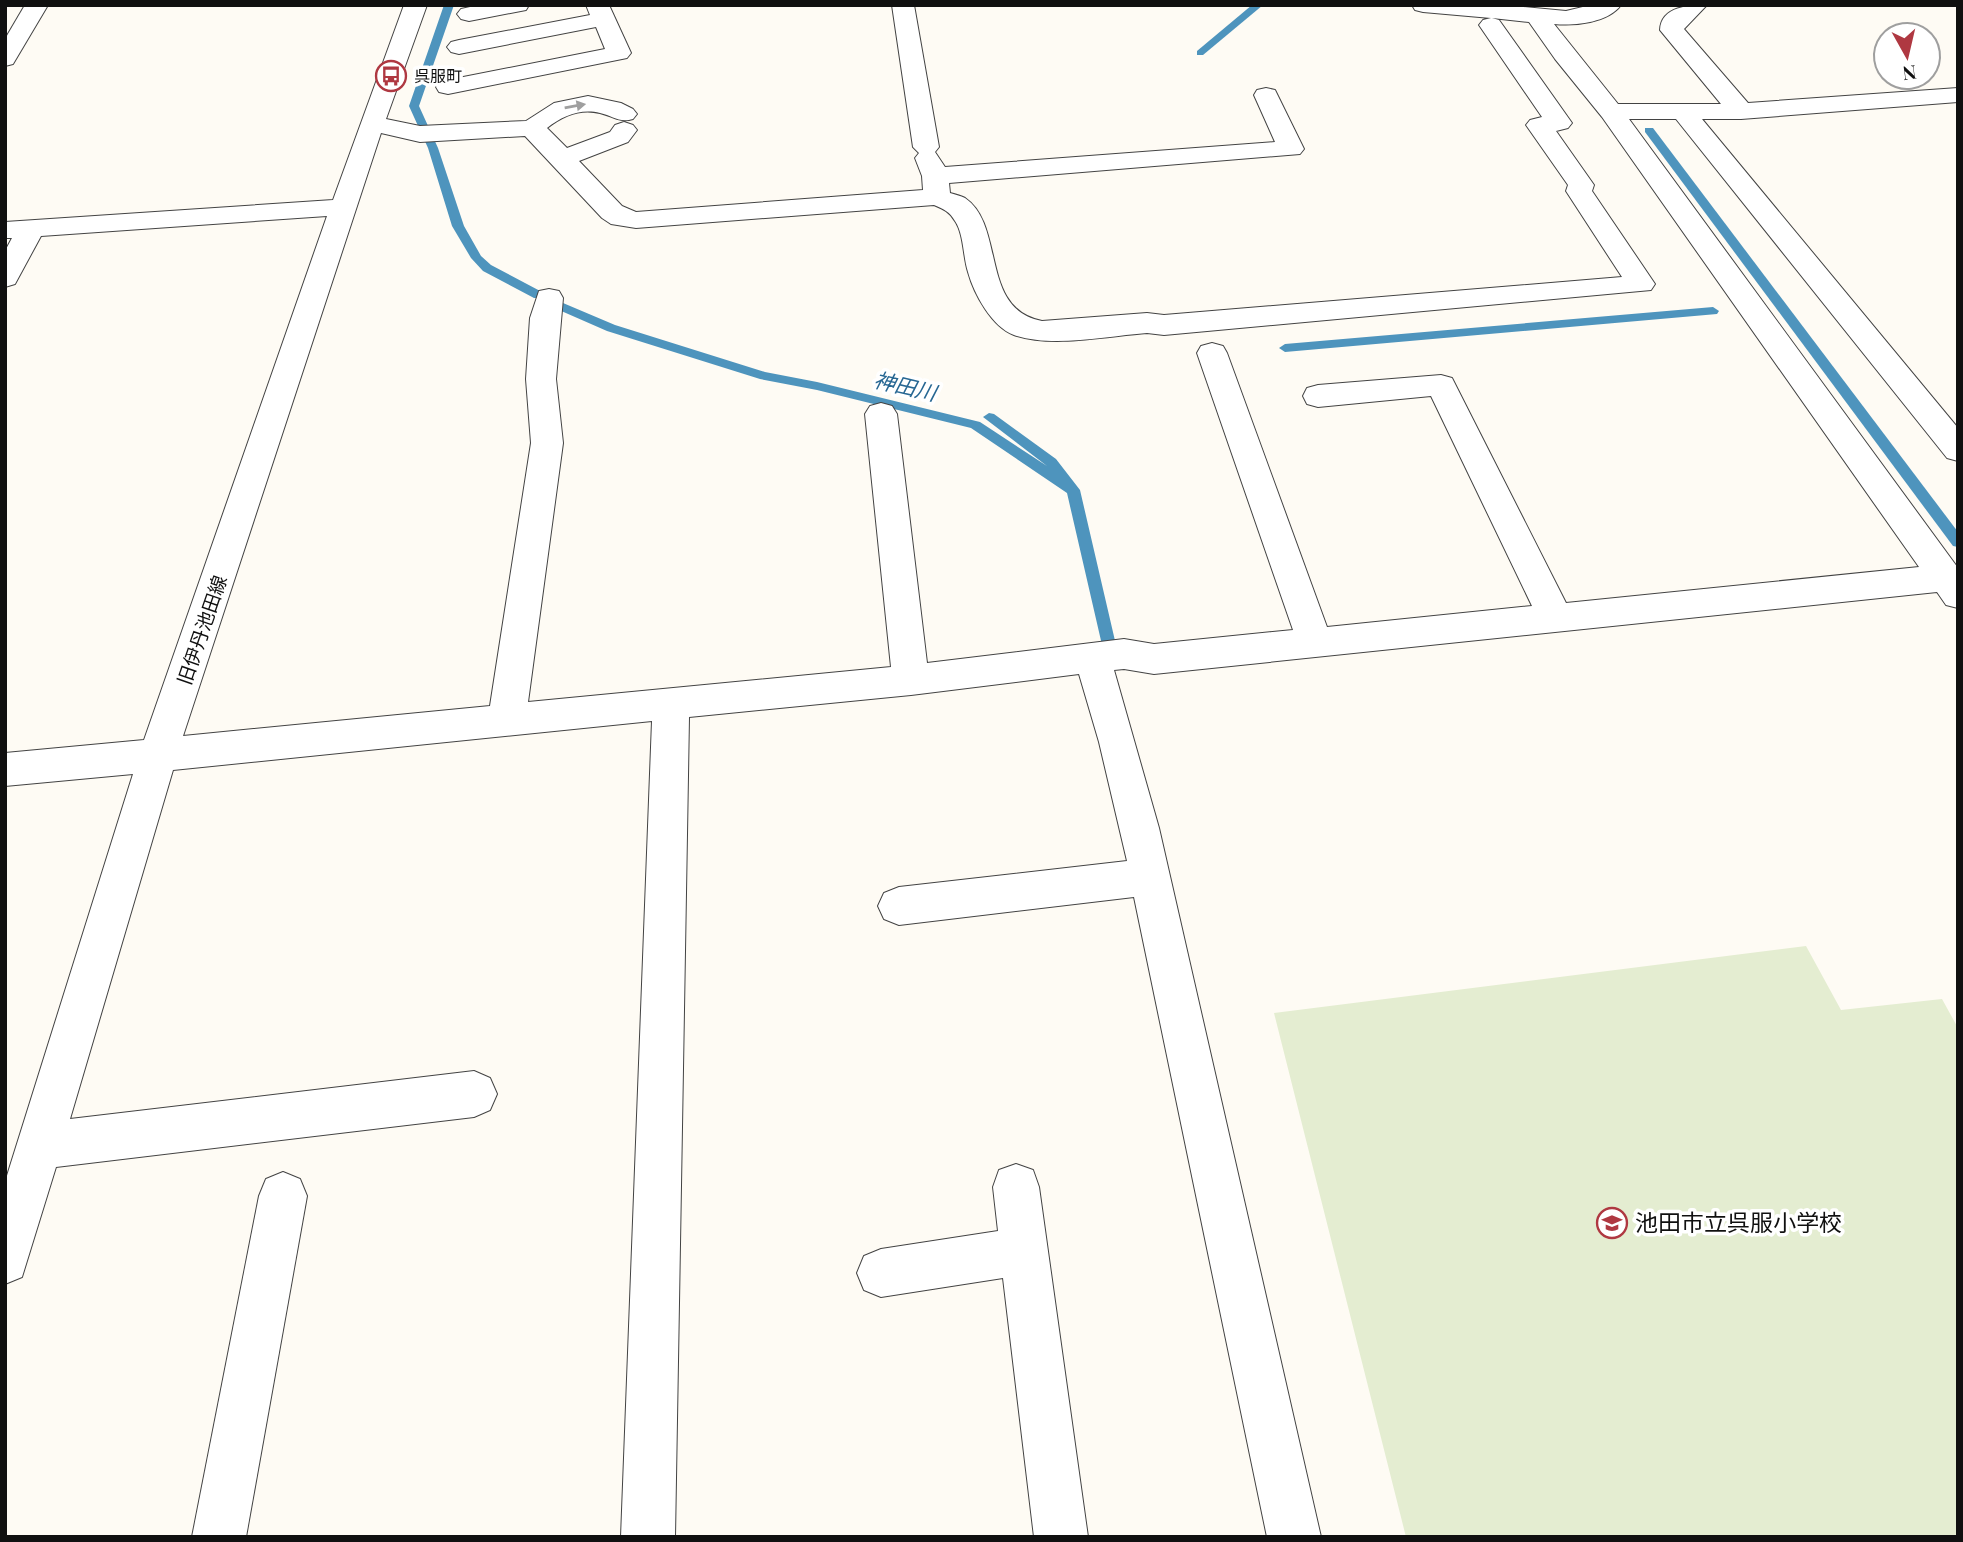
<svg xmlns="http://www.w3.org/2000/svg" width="1963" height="1542" font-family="'Playfair Display','Noto Sans JP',serif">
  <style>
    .pitch { fill: #e4edd1 }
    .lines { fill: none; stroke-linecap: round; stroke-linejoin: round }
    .stream { fill: #4e94bd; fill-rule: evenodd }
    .minor-casing { stroke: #434343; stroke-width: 2 }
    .minor { fill: #fff; fill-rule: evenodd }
    .oneway { fill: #9f9f9f }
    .labels { text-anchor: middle; stroke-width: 7; stroke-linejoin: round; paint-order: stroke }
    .far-poi-label { font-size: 16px; fill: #101010; stroke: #fff; text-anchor: start }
    .street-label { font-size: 19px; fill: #101010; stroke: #fff }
    .water-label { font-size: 21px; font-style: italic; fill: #276793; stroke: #fff }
    .near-poi-label { font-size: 23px; fill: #101010; stroke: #fff; text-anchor: start }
  </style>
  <rect width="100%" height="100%" fill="#fefbf4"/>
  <path class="pitch" d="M1806,946L1841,1010L1942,999L1958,1028V1537H1406L1274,1013Z"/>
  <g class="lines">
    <g class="stream">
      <path d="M444,5H454L419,106L438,148L464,226L481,256L491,265L542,292V298H534L483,271L471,258L452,226L428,148L409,106Z"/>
      <path d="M1252,5H1263L1203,55H1197V51Z"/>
      <path d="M1645,128H1653L1958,532V547L1953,546L1645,132Z"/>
      <path d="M563,303L615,325L765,372L817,382L980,422L1047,466L983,417L989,413L994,414L1056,459L1080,490L1116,645L1114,649H1104L1102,645L1067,493L971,428L817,390L760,379L607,331L559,310V304Z"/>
      <path d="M1713,307L1719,311L1717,314L1285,352L1279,348L1285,344Z"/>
    </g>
    <g class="minor-casing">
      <g id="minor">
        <path d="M25,5H48L13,64L5,66V39Z"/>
        <path d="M404,5H427L386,119L420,126L526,121L554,103L588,96L621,103L633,109L637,114L633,119C619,123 613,116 600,113C581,108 562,116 547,128L567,148L610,132L615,125L624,122L633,125L637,130L628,142L579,161L622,206L636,212L923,190L922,176L915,158L919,153L913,147L892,5H914L939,147L935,152L945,167L1275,142L1254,95L1257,90L1266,88L1275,90L1304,149L1300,154L949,183L950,193C954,194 961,196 965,198C1006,226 979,309 1042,321L1147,313L1164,315L1622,277L1566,191L1568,185L1526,125L1530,120L1542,117L1479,25L1483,20L1491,18L1423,12L1415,10L1412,5H1502L1566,11L1591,5H1621C1608,23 1574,26 1554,24L1618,104H1721L1660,30C1661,6 1690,5 1707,5L1684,29L1748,103L1958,88V102L1741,119H1702L1958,428V461L1947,458L1676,119H1629L1958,568V608L1946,605L1937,592L1154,674L1124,669L1114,670L1159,828L1321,1537H1267L1134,897L899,925L884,919L878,906L884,893L899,887L1127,861L1099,742L1079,674L911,695L689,717L675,1537H621L652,721L173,770L70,1119L474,1071L490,1078L497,1094L490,1110L474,1117L56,1167L22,1277L5,1284V1182L133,774L5,786V753L144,740L327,216L41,236L15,284L5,287V251L12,238H5V222L333,200ZM1492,18L1529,22L1555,59L1602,117L1919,567L1566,603L1452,378L1441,375L1318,385L1307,388L1303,396L1307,404L1318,407L1431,396L1532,606L1327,627L1227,353L1223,346L1212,343L1201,346L1197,353L1293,630L1154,644L1124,639L927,663L897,414L892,406L881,403L870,406L865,414L891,667L528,702L563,443L556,379L563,298L559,291L549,289L539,291L530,318L526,379L531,443L490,706L183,736L381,133L420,142L525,136L602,218L611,224L636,228L934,205C944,209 950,212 955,221C964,234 963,257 968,272C974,294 992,327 1014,335C1052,348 1107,336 1147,333L1164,335L1651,290L1655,284L1592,191L1594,185L1556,131L1568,128L1572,123L1499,20Z"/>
        <path d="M479,5H529L526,10L469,21L461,19L457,14L461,9Z"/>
        <path d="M586,5H609L631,53L627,58L448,94L439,92L436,87L439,82L448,80L605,49L596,27L459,54L451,52L447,47L451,42L459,40L590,15Z"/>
        <path d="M1016,1164L1033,1170L1039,1187L1088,1537H1034L1003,1278L881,1297L864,1290L857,1273L864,1256L881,1249L998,1231L993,1187L999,1170Z"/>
        <path d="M283,1172L300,1179L307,1196L246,1537H192L259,1196L266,1179Z"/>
      </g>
    </g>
    <use href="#minor" class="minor"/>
  </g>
  <defs><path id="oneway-solid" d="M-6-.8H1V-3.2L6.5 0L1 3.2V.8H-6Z" transform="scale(1.75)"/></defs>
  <use class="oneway" href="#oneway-solid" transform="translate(575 106) rotate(-10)"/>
  <defs>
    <g id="bus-ring" transform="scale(1.575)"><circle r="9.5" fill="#fff" stroke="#af3841" stroke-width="1.5"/><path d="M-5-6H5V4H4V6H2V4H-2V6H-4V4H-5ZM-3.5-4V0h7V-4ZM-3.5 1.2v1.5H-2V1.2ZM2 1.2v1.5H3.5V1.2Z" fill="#af3841"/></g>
    <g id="school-ring" transform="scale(1.575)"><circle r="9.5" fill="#fff" stroke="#af3841" stroke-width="1.5"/><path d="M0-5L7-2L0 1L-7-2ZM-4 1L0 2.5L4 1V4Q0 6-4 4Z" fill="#af3841"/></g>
  </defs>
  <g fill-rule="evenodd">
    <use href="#bus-ring" x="391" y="76"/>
    <use href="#school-ring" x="1612" y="1223"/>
  </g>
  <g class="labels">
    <g class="far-poi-label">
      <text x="414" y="82">呉服町</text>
    </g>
    <g class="street-label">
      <text transform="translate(202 630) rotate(-71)" y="7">旧伊丹池田線</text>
    </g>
    <g class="water-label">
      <text transform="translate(905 387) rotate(13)" y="7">神田川</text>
    </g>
    <g class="near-poi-label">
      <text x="1635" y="1231">池田市立呉服小学校</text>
    </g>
  </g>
  <rect width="1963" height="1542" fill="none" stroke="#101010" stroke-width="14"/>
  <g transform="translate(1907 56) rotate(172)"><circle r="33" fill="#ffffff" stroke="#9f9f9f" stroke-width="2"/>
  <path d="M0-5L12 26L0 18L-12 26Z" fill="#af3841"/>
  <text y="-10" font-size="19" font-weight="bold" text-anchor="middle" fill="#101010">N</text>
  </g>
</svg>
